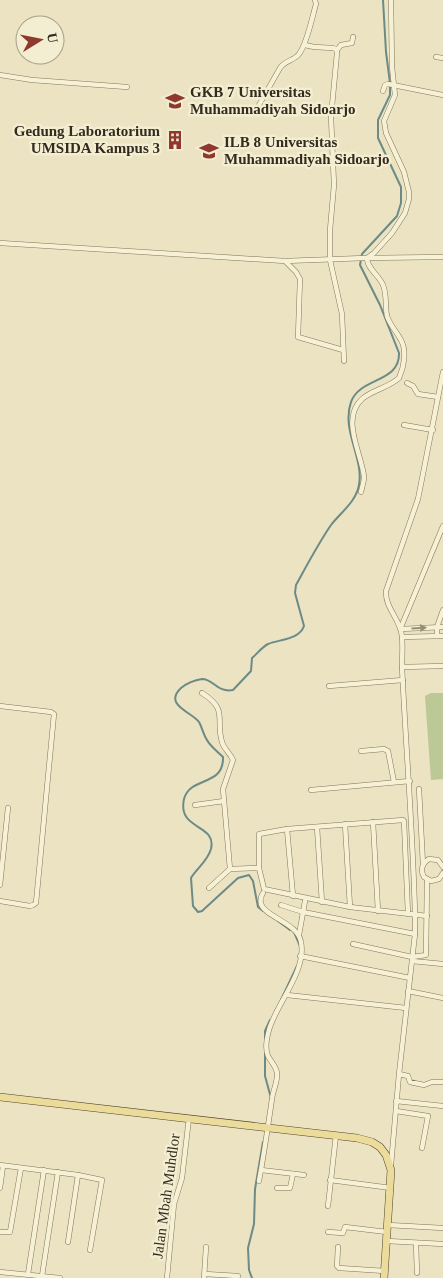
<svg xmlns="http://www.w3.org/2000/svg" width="443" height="1278" font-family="'Times New Roman',serif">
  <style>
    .green { fill: #bdc897 }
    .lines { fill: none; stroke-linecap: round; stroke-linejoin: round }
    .stream { stroke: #6c8b87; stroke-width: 2 }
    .minor-casing { stroke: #84755a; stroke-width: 5.5 }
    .primary-casing { stroke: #52432f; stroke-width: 8 }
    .minor { stroke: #f6f0d5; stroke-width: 4.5 }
    .primary { stroke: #ecdc9c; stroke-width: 7 }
    .oneway { fill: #958e7a }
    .labels { text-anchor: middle; stroke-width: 5; stroke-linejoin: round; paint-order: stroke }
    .poi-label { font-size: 15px; font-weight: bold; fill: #342b1e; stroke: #f3edd1; text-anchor: start }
    .street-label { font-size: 15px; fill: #342b1e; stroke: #f3edd1 }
  </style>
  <rect width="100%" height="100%" fill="#ebe3c2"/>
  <path class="green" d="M431,693H443V779L431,780L425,696Z"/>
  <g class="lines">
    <g class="stream">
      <path d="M383,0L386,52L390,83"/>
      <path d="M263,911L258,907L253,881L249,875L238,878L202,911L198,912L193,906L191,878C197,868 207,862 211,849C217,823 177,831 184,799C190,776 224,787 223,757C217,751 210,746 207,740C203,734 202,727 199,722C192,712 163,705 181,688C186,684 195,680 202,679C214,679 217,693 233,690L251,671L252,658C257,654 262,647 268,644C280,639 299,640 304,626L295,593L296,585C307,565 318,544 331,525C341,512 356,502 359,485C364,458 341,430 351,402C360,377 400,383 399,353L380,305L360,265L362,254L397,216L401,203V187L378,138V120L390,95V85"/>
      <path d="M278,921L290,930"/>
      <path d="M294,932L300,946"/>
      <path d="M281,1000L297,966"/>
      <path d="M265,1041V1031L270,1020"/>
      <path d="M265,1053V1076L271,1098"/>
      <path d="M252,1278L249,1270L248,1248L254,1224L255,1189L263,1142"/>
    </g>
    <g class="minor-casing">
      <g id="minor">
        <path d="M305,45L314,47L333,48L336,49L337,53L331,117L334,185L330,230V260L342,314L344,361"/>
        <path d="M337,50L341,45L352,43L353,37"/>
        <path d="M436,57L443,58"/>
        <path d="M0,75L32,80L127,87"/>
        <path d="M383,91L385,85L388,84L443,95"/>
        <path d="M257,113L259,105L280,68C285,60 294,61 299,54C307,44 312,18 316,4L315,0"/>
        <path d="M0,243L285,261L365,258L443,257"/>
        <path d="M285,261L296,272L300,279L298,337L343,350"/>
        <path d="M407,383L413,386L418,394L438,397"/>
        <path d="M404,425L433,430"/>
        <path d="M361,492C362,487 364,482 364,477C362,454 340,419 362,399C372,390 388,388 399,378C404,367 407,351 401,340C396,331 390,325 387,316C385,306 387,294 383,285C379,275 367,269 367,258L374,253L392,233L405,213L409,199V192L404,172L386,133L384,121L395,95L392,67L391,0"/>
        <path d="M401,627L443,526"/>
        <path d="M401,629L443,627"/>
        <path d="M437,636V627L443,610"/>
        <path d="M402,637L443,636"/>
        <path d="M402,667L443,666"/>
        <path d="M329,686L403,680"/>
        <path d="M202,693C229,710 215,719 222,742C224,749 230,753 233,760L223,789L230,869L259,868"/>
        <path d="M0,706L51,712L54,714L36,903L33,905L30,906L0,901"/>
        <path d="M361,751L384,749L388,751L394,782"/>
        <path d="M419,789L423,865"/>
        <path d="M311,790L410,781"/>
        <path d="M195,805L224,801"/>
        <path d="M373,822L378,911"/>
        <path d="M345,824L350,907"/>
        <path d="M317,827L322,902"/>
        <path d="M287,829L293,896"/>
        <path d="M443,867L438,860L429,859C422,863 420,870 424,877L431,881L439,879L443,873"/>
        <path d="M0,885L8,808"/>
        <path d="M209,888L230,869"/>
        <path d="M281,905L303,912L415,934"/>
        <path d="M408,914L404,821L403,820L287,829L259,834V868L264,889L350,907L427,916"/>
        <path d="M299,935L305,901"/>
        <path d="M353,944L412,957L426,955L427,880"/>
        <path d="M300,956L410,978"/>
        <path d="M412,961L443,964"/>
        <path d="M408,991L443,998"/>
        <path d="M287,995L406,1008"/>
        <path d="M399,1074L408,1076L410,1082L424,1085L432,1082H443"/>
        <path d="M396,1101L443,1106"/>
        <path d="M396,1111L428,1116L422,1148"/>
        <path d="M0,1165L78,1175L102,1180L90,1250"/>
        <path d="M391,1165L399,1074L415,934V915C413,832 406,750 402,667C402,657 403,647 402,637C401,619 385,609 386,591L418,499L443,372"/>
        <path d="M261,1170L304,1175"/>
        <path d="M330,1180L391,1188"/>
        <path d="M259,1181C264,1154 268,1126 272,1099C273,1090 278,1081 277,1073C276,1066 271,1062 268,1056C265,1049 267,1037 269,1030C276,1004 307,971 301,942C298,923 265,917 261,904C260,900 261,896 263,893"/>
        <path d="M0,1188L3,1166"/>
        <path d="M277,1188H290L293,1174"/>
        <path d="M328,1206L336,1135"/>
        <path d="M388,1225L443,1228"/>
        <path d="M0,1232H10L21,1168"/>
        <path d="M328,1232L343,1233L345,1227L387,1232"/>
        <path d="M387,1241L443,1244"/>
        <path d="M68,1242L78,1175"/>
        <path d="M416,1243L417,1273"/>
        <path d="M338,1247L337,1266L339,1268L385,1271"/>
        <path d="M0,1272L60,1278"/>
        <path d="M28,1274L44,1170"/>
        <path d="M205,1274L238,1276"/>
        <path d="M42,1276L58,1172"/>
        <path d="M167,1278L174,1204L182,1178L189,1118"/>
        <path d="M204,1278L206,1247"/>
      </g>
    </g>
    <g class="primary-casing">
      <path id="primary" d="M0,1097L357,1138L372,1142L380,1147L386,1155L391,1170L384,1278"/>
    </g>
    <use href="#minor" class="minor"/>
    <use href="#primary" class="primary"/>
  </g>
  <defs><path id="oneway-solid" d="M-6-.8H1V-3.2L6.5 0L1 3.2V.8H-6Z" transform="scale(1.25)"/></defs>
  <use class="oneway" href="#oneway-solid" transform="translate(419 628) rotate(-4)"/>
  <defs>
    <g id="university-bare" transform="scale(1.5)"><path d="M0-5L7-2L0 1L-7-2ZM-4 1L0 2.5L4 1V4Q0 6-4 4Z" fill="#8f382e" stroke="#f3edd1" stroke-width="2.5" paint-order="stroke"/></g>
    <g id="building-bare" transform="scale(1.5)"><path d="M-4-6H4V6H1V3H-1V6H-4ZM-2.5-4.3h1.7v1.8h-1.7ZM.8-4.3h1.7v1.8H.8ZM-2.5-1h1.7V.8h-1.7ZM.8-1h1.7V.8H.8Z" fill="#8f382e" stroke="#f3edd1" stroke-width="2.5" paint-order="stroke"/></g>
  </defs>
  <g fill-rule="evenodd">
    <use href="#university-bare" x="175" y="101"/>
    <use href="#building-bare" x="175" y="140"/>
    <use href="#university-bare" x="209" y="151"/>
  </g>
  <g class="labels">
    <g class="poi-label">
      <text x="190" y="97">GKB 7 Universitas<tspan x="190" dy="17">Muhammadiyah Sidoarjo</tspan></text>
      <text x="160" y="136" text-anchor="end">Gedung Laboratorium<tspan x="160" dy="17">UMSIDA Kampus 3</tspan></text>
      <text x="224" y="147">ILB 8 Universitas<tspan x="224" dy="17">Muhammadiyah Sidoarjo</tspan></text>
    </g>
    <g class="street-label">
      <text transform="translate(166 1196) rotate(-82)" y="5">Jalan Mbah Muhdlor</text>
    </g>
  </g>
  <g transform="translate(40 40) rotate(80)"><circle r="24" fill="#f3edd1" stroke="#a79f89"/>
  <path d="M0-4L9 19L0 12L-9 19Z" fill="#8f382e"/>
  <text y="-8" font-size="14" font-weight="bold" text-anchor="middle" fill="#342b1e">U</text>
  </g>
</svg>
